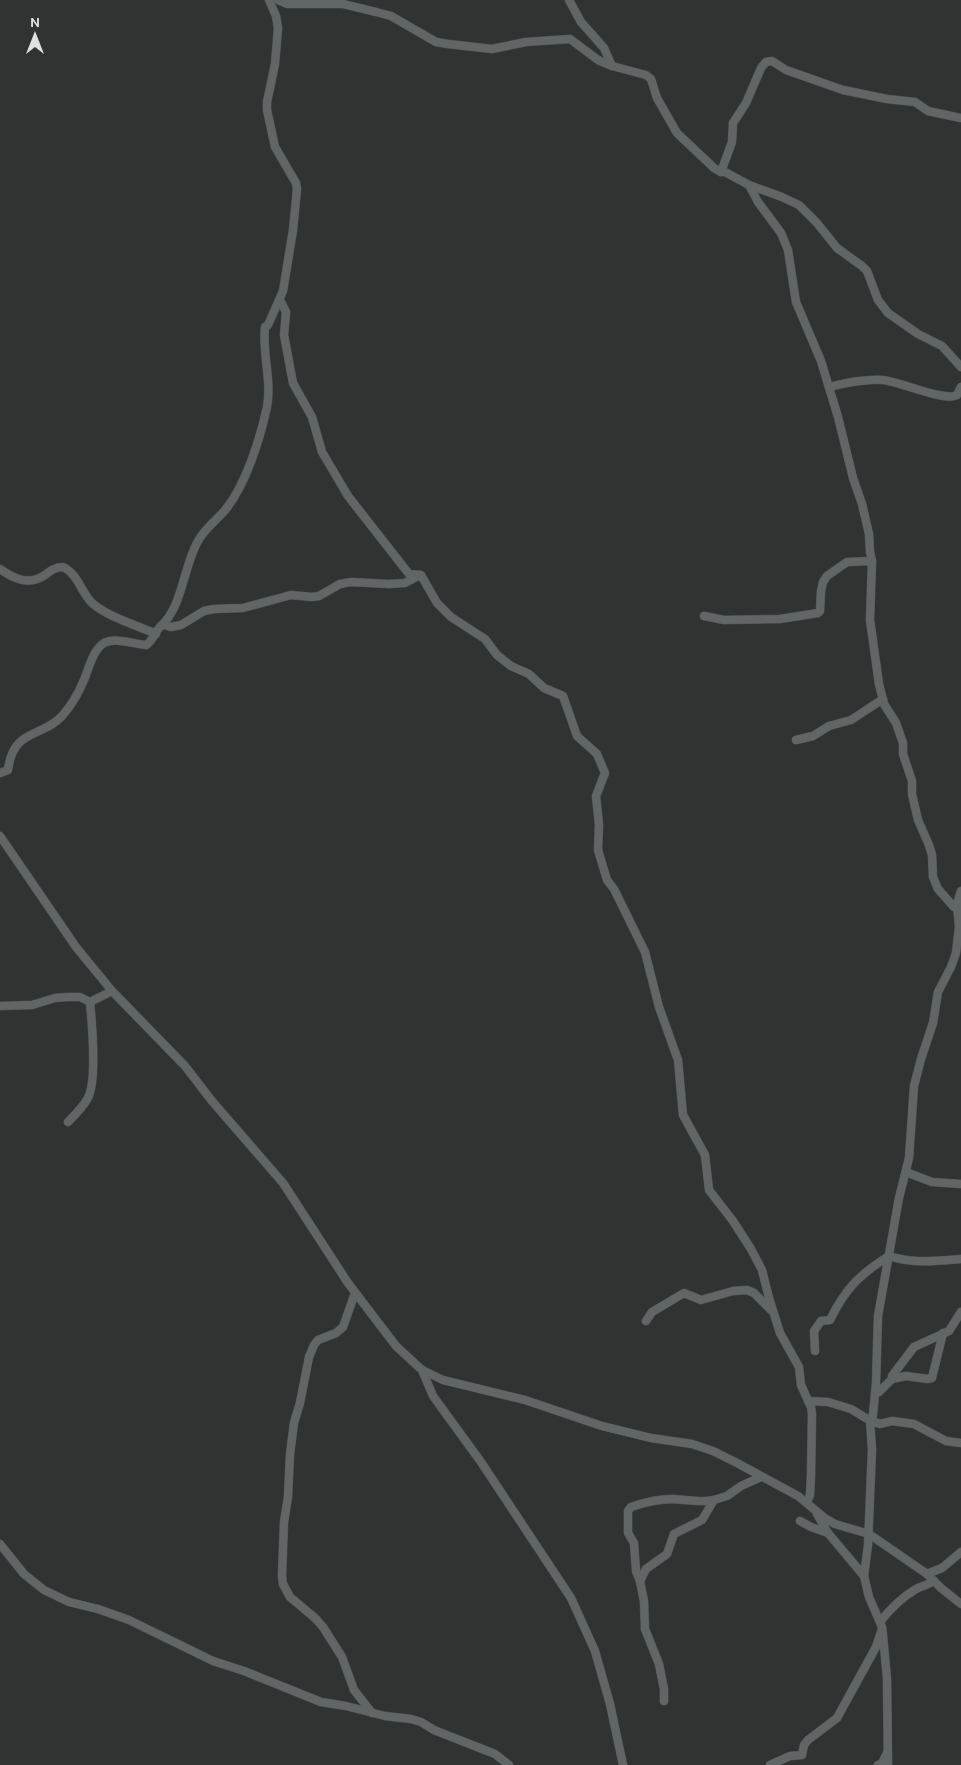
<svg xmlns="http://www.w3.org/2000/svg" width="961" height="1765" font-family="Overpass,sans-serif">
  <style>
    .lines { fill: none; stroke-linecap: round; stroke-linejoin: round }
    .minor-casing { stroke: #4f5252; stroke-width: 9 }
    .minor { stroke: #606565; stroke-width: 8 }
  </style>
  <rect width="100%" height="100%" fill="#2f3433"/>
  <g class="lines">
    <g class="minor-casing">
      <g id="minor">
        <path d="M278,0L287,4H343L376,12L391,16L436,42L448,44L492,49L526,42L570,39L598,60L612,66"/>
        <path d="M569,0L581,22L604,48L612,66L646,75L651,79L657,98L677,133L714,168L721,172H725L749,185L782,197L799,205L817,223L837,248L862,266L867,271L878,300L888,313L918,334L942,346L961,367"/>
        <path d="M721,172L732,142L733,123L746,103L761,68L766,62L772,61L786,70L843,90L887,99L915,102L928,111L961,118"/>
        <path d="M749,185L758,202L781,233L788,250L796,302L821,361L838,417L853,478L862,504L869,534L870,552L872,561L870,620L879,684L884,704L896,723L903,743V754L912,781V794L918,820L929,845L932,855L933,877L938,889L954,907L957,904"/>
        <path d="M280,300L286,312L284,335L293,383L312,417L322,452L348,496L409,574L421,575L437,603L451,617L485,639L497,655L511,666L529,674L544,688L563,696L577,736L597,754L605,773L596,796L599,825L598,850L607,880L614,889L645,952L659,1007L678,1060L683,1115L705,1155L709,1190L733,1221L751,1249L762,1270L769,1298L780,1333L799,1367L801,1385L811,1407L812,1414L811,1476L810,1495L807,1502"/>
        <path d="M829,387C845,383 866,379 883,380C901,382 945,402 957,395L961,387"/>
        <path d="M0,569C14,579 29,586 45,575C50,571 55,567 63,567C78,574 81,592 92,603C108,617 136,625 156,634"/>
        <path d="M704,616L724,620L780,619L818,613L820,611L821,591L823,582L827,576L847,562L872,561"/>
        <path d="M164,625L171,627L181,625L204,611L214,609L243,608L291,595L312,597L319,596L340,584L351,582L389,584L405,583L420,575"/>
        <path d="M796,740L813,736L829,726L851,720L883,699"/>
        <path d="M0,773L8,770C13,728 42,738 62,716C71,706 79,692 84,680C89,668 93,650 104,643C115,637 134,644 146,645C153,641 154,633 160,627C183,607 183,567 198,541C205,528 217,520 226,509C246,484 260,439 267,407C272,380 262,354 265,327L268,325L283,291L293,230L297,189L296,183L275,147L267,110V102L275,64L278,28L276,16L269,0"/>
        <path d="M0,836L76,947L112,991L185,1066L212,1101L283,1183L348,1283L396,1346L422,1370L443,1380L525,1400L602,1426L651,1438L692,1444L713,1451L737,1463L798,1496L826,1519L835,1524L869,1534L927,1574L941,1588L961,1604"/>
        <path d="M0,1006L32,1005L55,998L67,997H80L90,1002L112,991"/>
        <path d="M68,1122C75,1115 83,1107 88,1098C97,1080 92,1023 90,1002"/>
        <path d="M906,1172L932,1182L961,1184"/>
        <path d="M355,1293L343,1327L336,1333L318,1340L314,1345L309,1357L300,1403L294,1423L290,1454L288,1497L284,1522L282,1576L283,1584L290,1597L315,1618L323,1627L342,1657L354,1690L372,1713"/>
        <path d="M646,1321L652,1312L684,1293L701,1300L733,1291L747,1290L754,1293L771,1310"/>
        <path d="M815,1351L814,1331L821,1321L830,1320C845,1289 860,1274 889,1256C913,1264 937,1261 961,1259"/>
        <path d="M422,1370L433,1396L481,1462L571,1598L595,1651L610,1704L623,1765"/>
        <path d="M892,1379L906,1376L928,1379L932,1378L943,1333"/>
        <path d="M875,1393L879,1392L892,1379V1376L914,1347L949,1331L961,1312"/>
        <path d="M808,1401L828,1402L851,1409L869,1420L872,1417"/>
        <path d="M870,1420L880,1424L892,1421L914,1424L946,1441L961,1443"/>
        <path d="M817,1514L828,1533L864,1576"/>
        <path d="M800,1521L811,1527L828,1533"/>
        <path d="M0,1544L24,1574L44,1590L69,1602L98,1609L129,1620L213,1661L244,1671L321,1702L346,1706L385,1716L411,1719L421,1722L434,1730L495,1754L509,1765"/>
        <path d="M927,1574L942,1568L961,1552"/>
        <path d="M640,1581L636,1571L634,1543L628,1533V1511L631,1507C645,1502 659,1499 674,1499C688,1500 701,1503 714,1500"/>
        <path d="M880,1622C890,1609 901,1598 916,1589C921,1586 928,1585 934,1581"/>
        <path d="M664,1701V1689L659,1664L645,1629L644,1601L640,1581L646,1569L667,1554L674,1534L702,1520L714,1500L727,1496L741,1486L761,1477"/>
        <path d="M770,1765L790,1756L802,1755L804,1745L808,1740L837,1718L876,1647L882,1629"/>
        <path d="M878,1765L882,1763L887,1753"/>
        <path d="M888,1765L887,1679L883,1635L882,1627L869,1597L864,1576L868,1545L872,1449L870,1420L873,1415L876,1383L878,1316L899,1198L909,1158L914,1086L921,1059L933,1023L938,992L951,967L956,953L959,927L957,904L961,891"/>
      </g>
    </g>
    <use href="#minor" class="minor"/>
  </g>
  <g transform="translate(35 35)" stroke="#2f3433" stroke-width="4" paint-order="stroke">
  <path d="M0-4L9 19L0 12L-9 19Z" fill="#dee1e1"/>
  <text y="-8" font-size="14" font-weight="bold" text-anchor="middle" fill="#dee1e1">N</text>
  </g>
</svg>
